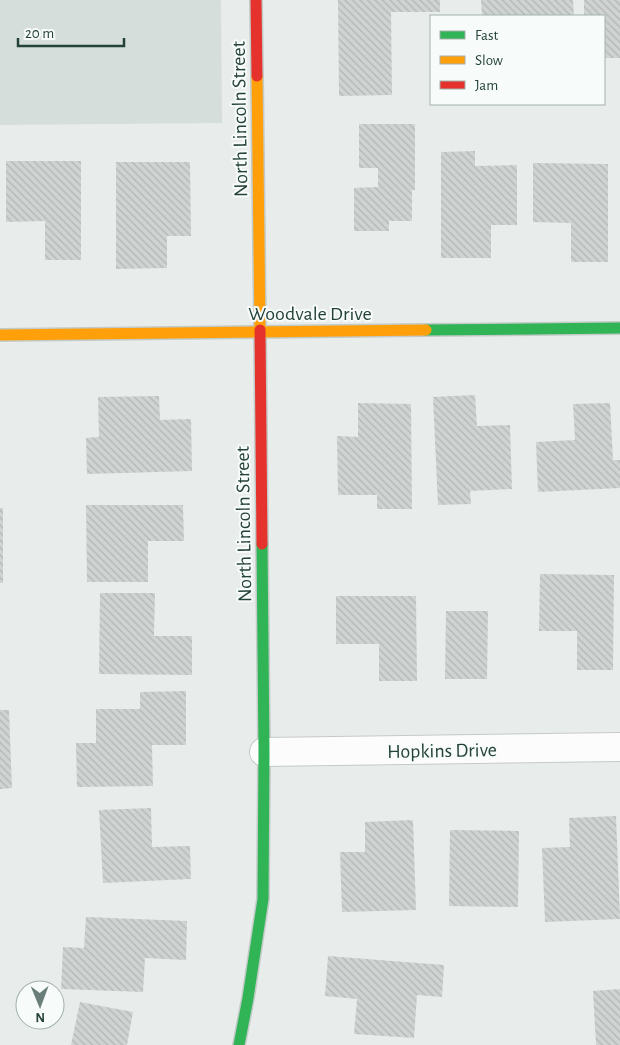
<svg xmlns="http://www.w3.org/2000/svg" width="620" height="1045" font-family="'Alegreya Sans',sans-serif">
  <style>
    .built { fill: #d6dedb }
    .building { fill: url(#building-back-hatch) }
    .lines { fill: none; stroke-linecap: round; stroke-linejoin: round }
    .street-casing { stroke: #c5cac8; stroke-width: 30 }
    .fast-casing { stroke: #c3cbc8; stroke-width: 14 }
    .slow-casing { stroke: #c3cbc8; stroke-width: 14 }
    .jam-casing { stroke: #c3cbc8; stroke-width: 14 }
    .street { stroke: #fcfcfc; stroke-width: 28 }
    .fast { stroke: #30b455; stroke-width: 11 }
    .slow { stroke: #ff9f0a; stroke-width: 11 }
    .jam { stroke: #e5322d; stroke-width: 11 }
    .labels { text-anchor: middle; stroke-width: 4; stroke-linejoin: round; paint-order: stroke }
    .street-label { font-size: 20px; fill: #24423a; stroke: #f7fbf9 }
  </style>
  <defs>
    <pattern id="building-back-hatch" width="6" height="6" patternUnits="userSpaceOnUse" patternTransform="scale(1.25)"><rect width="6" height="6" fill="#cfd4d2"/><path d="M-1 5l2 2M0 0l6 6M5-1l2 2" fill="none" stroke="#b2b7b5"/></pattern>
  </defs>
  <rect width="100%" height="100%" fill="#e8edeb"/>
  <path class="built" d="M0,0H221L222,123L0,125Z"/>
  <g class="building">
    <path d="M338,0H440V12H391L392,95L339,96Z"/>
    <path d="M481,0H573L574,16H482Z"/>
    <path d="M584,0H620V58H604V16H584Z"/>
    <path d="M359,124H415V190H412V221H389V231H354V188L378,187V168H359Z"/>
    <path d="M475,151V166L517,165V225H491V258H441V152Z"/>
    <path d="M6,161H81V260H45V221L6,222Z"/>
    <path d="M116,162H190L191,236H167V268L116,269Z"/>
    <path d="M533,163L608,164V262H571V223L533,222Z"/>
    <path d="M475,395L477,426L510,425L512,489L470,491L471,504L438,505L433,397Z"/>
    <path d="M159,396L160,420L191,419L192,471L87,474L86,438L99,437L98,397Z"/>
    <path d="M358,403L411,404L412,509H377V495H338L337,436L358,437Z"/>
    <path d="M610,403L613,460H620V488L538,492L536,442L575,440L573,404Z"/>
    <path d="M86,505H183L184,541H148V582H87Z"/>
    <rect x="0" y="508" width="3" height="75"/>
    <path d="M540,574L614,575L613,670H577V631H539Z"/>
    <path d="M100,593H155L154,636H192V675L99,674Z"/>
    <path d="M336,596H416L417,681H379V644H336Z"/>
    <path d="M446,611H488L487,679H445Z"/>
    <path d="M186,691V745H152L153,786L77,787L76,743H96V709H140V692Z"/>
    <path d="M0,710H9L12,788L0,789Z"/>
    <path d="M151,808L152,847L190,846L191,879L103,883L99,810Z"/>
    <path d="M616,816L620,919L545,922L542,848L570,847L569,818Z"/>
    <path d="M413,820L416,910L342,912L340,852H365V822Z"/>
    <path d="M450,830L519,831L518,907L449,906Z"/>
    <path d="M86,917L187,921L186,960L145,958L143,992L61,989L63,947L84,948Z"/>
    <path d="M328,956L444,965L442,997L417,995L414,1038L354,1034L357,999L325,996Z"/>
    <path d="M620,989V1045H596L593,991Z"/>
    <path d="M80,1002L133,1012L127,1045H71Z"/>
  </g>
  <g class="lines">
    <g class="street-casing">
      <path id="street" d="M264,752L620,747"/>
    </g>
    <g class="fast-casing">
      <g id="fast">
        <path d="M426,330L620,328"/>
        <path d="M239,1045L248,998L263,899L264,752L262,544"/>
      </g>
    </g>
    <g class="slow-casing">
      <g id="slow">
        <path d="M257,76L260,330"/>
        <path d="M0,335L426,330"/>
      </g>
    </g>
    <g class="jam-casing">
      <g id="jam">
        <path d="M256,0L257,76"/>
        <path d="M260,330L262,544"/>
      </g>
    </g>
    <use href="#street" class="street"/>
    <use href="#fast" class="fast"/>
    <use href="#slow" class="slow"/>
    <use href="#jam" class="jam"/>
  </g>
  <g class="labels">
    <g class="street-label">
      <text transform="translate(239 119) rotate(-91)" y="7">North Lincoln Street</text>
      <text x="310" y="320">Woodvale Drive</text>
      <text transform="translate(243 524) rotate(-91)" y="7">North Lincoln Street</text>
      <text transform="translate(442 750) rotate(-1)" y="7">Hopkins Drive</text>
    </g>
  </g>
  <rect x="430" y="15" width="175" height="90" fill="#f7fbf9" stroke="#a3b1ad"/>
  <rect x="440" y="31" width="25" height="8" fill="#30b455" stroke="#a3b1ad"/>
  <text x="475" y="40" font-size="15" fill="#24423a">Fast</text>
  <rect x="440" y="56" width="25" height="8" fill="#ff9f0a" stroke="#a3b1ad"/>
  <text x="475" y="65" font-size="15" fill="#24423a">Slow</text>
  <rect x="440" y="81" width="25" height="8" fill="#e5322d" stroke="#a3b1ad"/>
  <text x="475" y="90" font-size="15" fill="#24423a">Jam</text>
  <g transform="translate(40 1005) rotate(179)"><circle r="24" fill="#f7fbf9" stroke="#a3b1ad"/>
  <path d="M0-4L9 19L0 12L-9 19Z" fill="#697e78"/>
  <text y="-8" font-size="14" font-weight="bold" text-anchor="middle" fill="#24423a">N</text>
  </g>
  <path d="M18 38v8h106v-8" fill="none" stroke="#24423a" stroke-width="2.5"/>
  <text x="25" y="38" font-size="15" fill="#24423a" stroke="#f7fbf9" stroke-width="4" paint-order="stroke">20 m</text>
</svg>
